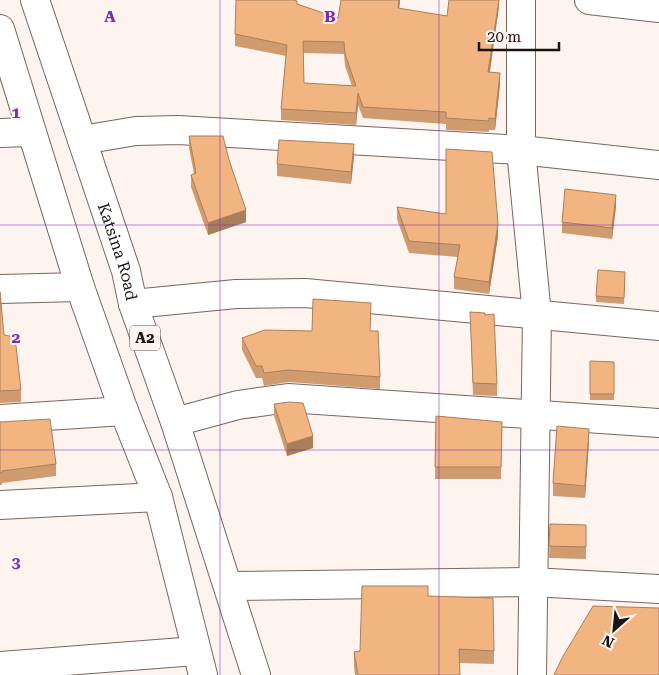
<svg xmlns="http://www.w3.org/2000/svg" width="659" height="675" font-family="'Roboto Serif',serif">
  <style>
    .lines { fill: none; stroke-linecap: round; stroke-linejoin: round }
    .minor-casing { stroke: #78655e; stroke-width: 30 }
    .trunk-casing { stroke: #78655e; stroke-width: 30 }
    .minor { stroke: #fff; stroke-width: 28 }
    .trunk { stroke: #fff; stroke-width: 28 }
    .wall { fill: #d09c6f; fill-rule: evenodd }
    .shaded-wall { fill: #a97f5a }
    .building { fill: #f2b581; stroke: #a97f5a; fill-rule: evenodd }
    .grid { fill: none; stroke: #7b2cbf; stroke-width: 1; stroke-opacity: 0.55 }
    .labels { text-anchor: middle; stroke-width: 4; stroke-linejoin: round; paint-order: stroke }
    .shield { fill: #fdf4f0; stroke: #5e5653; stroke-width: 1 }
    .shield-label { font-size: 15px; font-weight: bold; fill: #1a1310 }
    .street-label { font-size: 16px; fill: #1a1310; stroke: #fdf4f0 }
    .grid-label { font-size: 16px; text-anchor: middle; font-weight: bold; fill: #7b2cbf; stroke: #fdf4f0; stroke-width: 4; stroke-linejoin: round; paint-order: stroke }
  </style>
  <rect width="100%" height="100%" fill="#fdf4f0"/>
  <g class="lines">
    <g class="minor-casing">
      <g id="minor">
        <path d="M521,0V150L537,315L532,675"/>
        <path d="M589,0L659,8"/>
        <path d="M0,133L31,132"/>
        <path d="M82,140L136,131L178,130L521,150L659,165"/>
        <path d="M0,289L80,287"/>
        <path d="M133,304L236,294L305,293L659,326"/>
        <path d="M0,419L124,411"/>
        <path d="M175,422L238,405L288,398L659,423"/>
        <path d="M0,505L158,497"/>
        <path d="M228,586L532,582L659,589"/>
        <path d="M0,666L196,651"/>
      </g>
    </g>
    <g class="trunk-casing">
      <g id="trunk">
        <path id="s1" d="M35,0L126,271L133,304L175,422L256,675"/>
        <path d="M0,29L80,287L124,411L158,497L203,675"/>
      </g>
    </g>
    <use href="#minor" class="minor"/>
    <use href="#trunk" class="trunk"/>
  </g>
  <g class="wall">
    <path d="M400,0L399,9L447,16L499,0V6L490,72L500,84L495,130H489V132L446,130V124L363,118L358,105L356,125L281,120V109L286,56L235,46V34L297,4L338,18ZM303,53L344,54L345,66L352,86L304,83Z"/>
    <path d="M189,136L229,160L246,222L208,235L191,187V175L194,174L189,148Z"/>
    <path d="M354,156L351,184L277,176V164Z"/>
    <path d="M616,206L612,239L562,233V222Z"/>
    <path d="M397,207L498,236L489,294L454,289V277L458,257L409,253L397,219Z"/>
    <path d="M625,278L624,304L596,302V296Z"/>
    <path d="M0,292L4,335L21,390V402L0,403Z"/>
    <path d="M470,312L485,315L497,384V396L473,395Z"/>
    <path d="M312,331H370L380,377V389L289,382L264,386L262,378H256L242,350V338Z"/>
    <path d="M590,361L614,362V400H590Z"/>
    <path d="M274,404L313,448L287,456L274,416Z"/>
    <path d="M436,416L502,422L501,479H435Z"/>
    <path d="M0,422L56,464V476L2,483V485H0Z"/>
    <path d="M589,441L585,498L553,496V483Z"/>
    <path d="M550,524L586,525V559L549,558Z"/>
    <path d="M428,596L494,651V664L459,663L460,675H355L354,666V652L360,651Z"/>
  </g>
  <g class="shaded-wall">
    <path d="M399,0H400L398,20V8Z"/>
    <path d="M499,0V6L488,83V72Z"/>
    <path d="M500,73V84L495,130V119Z"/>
    <path d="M358,93V105L356,125V113Z"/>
    <path d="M354,144V156L351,184V172Z"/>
    <path d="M616,195V206L612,239V228Z"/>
    <path d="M246,210V222L208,235V223Z"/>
    <path d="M498,224V236L489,294V282Z"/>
    <path d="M589,429V441L585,498V486Z"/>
    <path d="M313,436V448L287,456V444Z"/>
  </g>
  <g class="building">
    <path d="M236,0H294L297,1V4L338,18L341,0H399L398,8L447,16L449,0H499L488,72L500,73L495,119L489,118V121L446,118V112L363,107L358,93L356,113L281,109L287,45L235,34ZM303,41L344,42L345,54L356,86L304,83Z"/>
    <path d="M189,136H223L229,160L246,210L208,223L191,175L196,173Z"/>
    <path d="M279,140L354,144L351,172L277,164Z"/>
    <path d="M446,149L492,152L498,224L489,282L454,277L460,245L409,241L397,207L446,214Z"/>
    <path d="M565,189L616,195L612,228L562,222Z"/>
    <path d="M598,270L625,272L624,298L596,296Z"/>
    <path d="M0,292L4,335L15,337L21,390L0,391Z"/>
    <path d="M313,299L371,303L370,331H378L380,377L289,370L264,373L262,366H256L242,338L265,330L312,331Z"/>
    <path d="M470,312L485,313V315L494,314L497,384L473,383Z"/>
    <path d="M590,361L614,362V394H590Z"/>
    <path d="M289,402L303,403L313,436L287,444L274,404Z"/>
    <path d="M436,416L502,422L501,467H435Z"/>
    <path d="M50,419L56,464L2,471V473H0V422Z"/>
    <path d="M557,426L589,429L585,486L553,483Z"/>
    <path d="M550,524L586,525V547L549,546Z"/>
    <path d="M362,586H428V596L493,598L494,651L459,649L460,675H358L354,652L360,651Z"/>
    <path d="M593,606L659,608V675H554L562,658Z"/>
  </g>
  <path class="grid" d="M220,0V675M439,0V675M0,225H659M0,450H659"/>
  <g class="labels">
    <rect class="shield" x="130" y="325.5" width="30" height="25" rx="4"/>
    <g class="shield-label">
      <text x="145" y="343">A2</text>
    </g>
    <g class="street-label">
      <text dy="6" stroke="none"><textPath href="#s1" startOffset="265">Katsina Road</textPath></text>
    </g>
  </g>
  <g class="grid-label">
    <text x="110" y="22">A</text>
    <text x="330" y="22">B</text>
    <text x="16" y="118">1</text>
    <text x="16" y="343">2</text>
    <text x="16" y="568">3</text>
  </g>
  <g transform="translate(614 630) rotate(207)" stroke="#fdf4f0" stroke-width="4" paint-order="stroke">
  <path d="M0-4L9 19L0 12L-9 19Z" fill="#1a1310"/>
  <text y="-8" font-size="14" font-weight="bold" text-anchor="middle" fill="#1a1310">N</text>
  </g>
  <path d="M479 42v8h80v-8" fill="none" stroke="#1a1310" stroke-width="2.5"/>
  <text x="487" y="42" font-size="15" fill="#1a1310" stroke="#fdf4f0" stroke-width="4" paint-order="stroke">20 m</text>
</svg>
